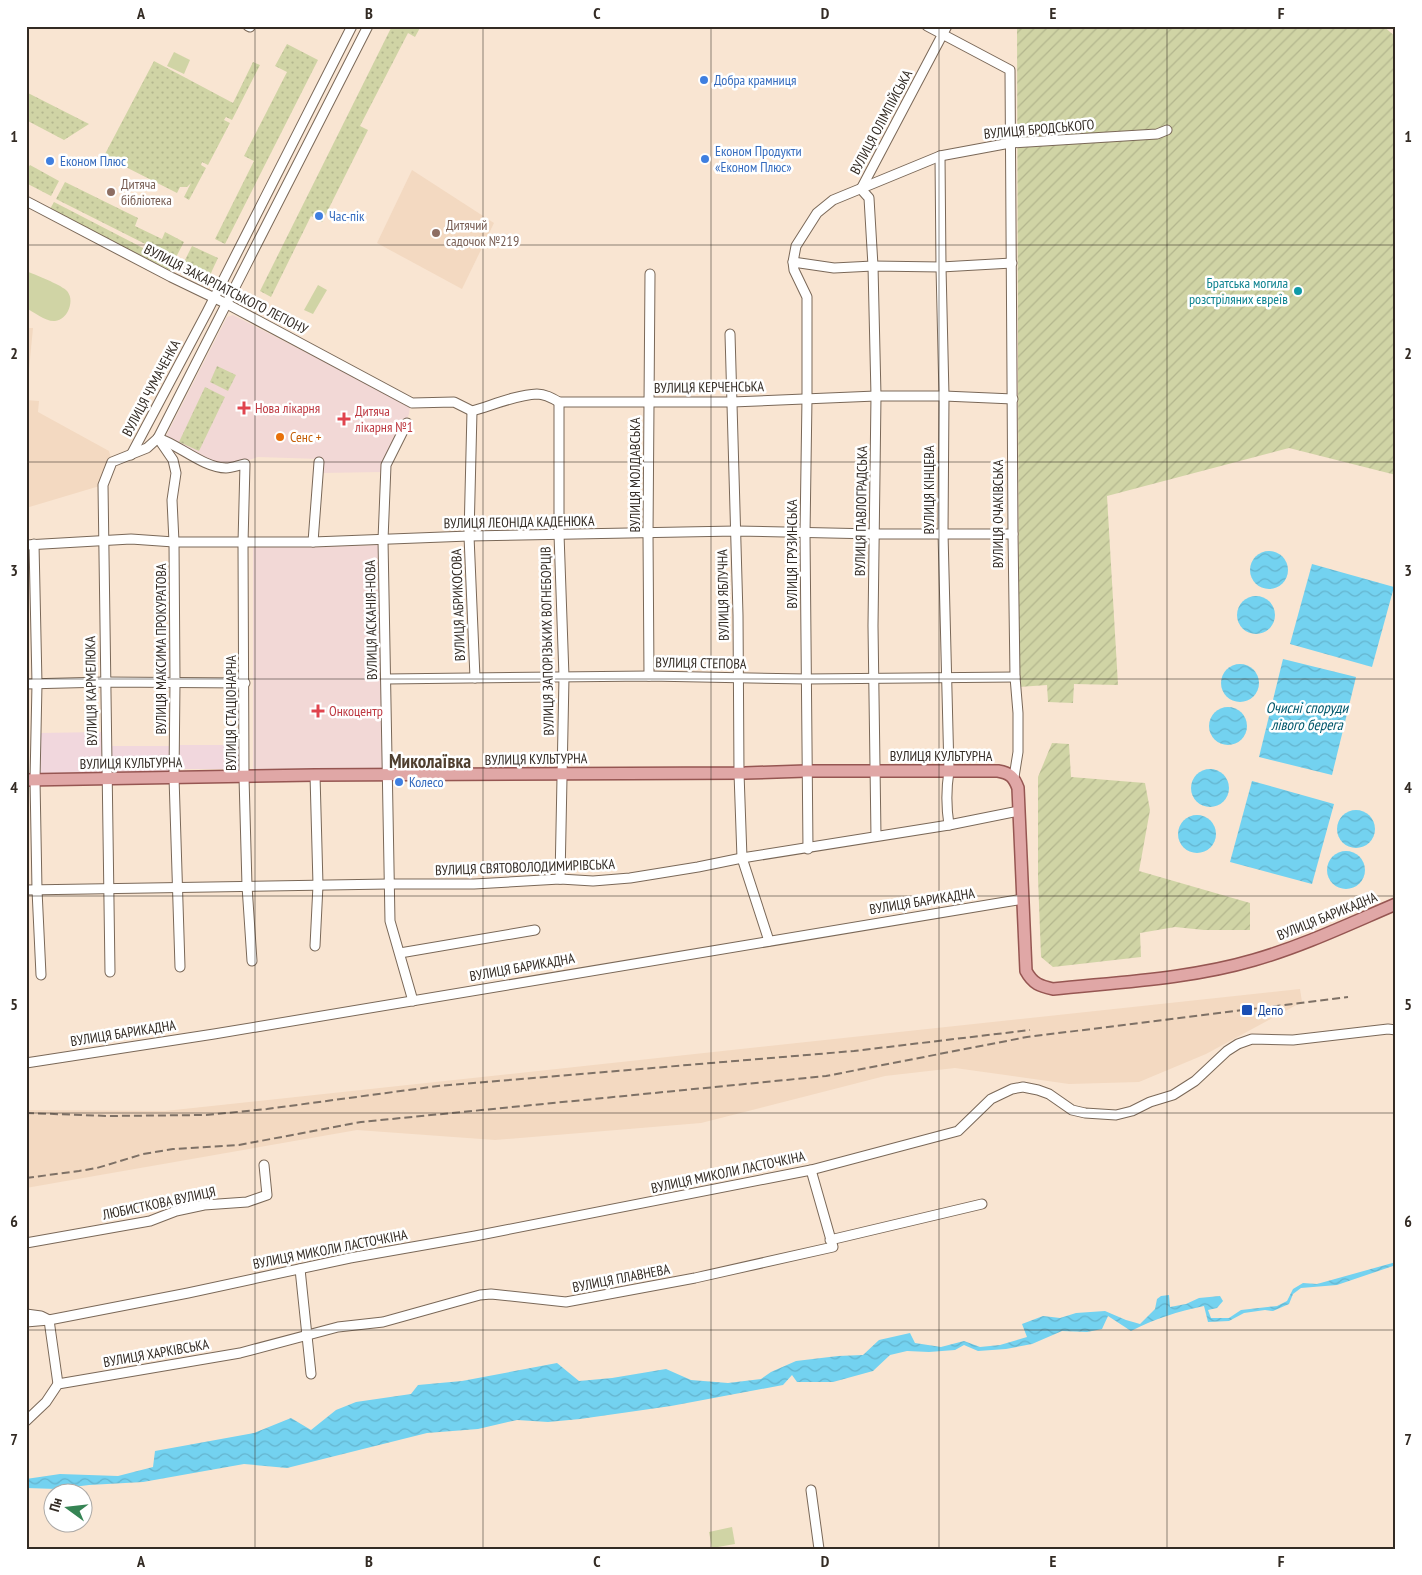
<svg xmlns="http://www.w3.org/2000/svg" width="1422" height="1575" font-family="'PT Sans Narrow',sans-serif">
  <style>
    .commercial { fill: #f1d7dd }
    .built { fill: #f3d9c1 }
    .medical { fill: #f2d8d6 }
    .grass { fill: url(#grass-dots) }
    .park { fill: #d0d4a5 }
    .garden { fill: url(#garden-furrows) }
    .water { fill: url(#water-waves) }
    .lines { fill: none; stroke-linecap: round; stroke-linejoin: round }
    .stream { stroke: #73d2f0; stroke-width: 2 }
    .minor-casing { stroke: #7a6858; stroke-width: 11 }
    .major-casing { stroke: #965652; stroke-width: 14 }
    .minor { stroke: #fff; stroke-width: 9 }
    .major { stroke: #e0a7a6; stroke-width: 11 }
    .rail { stroke: #7e7166; stroke-width: 2; stroke-dasharray: 8 4; stroke-linecap: butt }
    .grid { fill: none; stroke: #332b24; stroke-width: 1; stroke-opacity: 0.55 }
    .shop-dot { fill: #3f7fe0; stroke: #fff; stroke-width: 2 }
    .education-dot { fill: #8d6e63; stroke: #fff; stroke-width: 2 }
    .culture-dot { fill: #0f9aa8; stroke: #fff; stroke-width: 2 }
    .health-dot { fill: #e0444e; stroke: #fff; stroke-width: 2 }
    .food-dot { fill: #e8710a; stroke: #fff; stroke-width: 2 }
    .transit-dot { fill: #1a4fb4; stroke: #fff; stroke-width: 2 }
    .labels { text-anchor: middle; stroke-width: 5; stroke-linejoin: round; paint-order: stroke }
    .shop-label { font-size: 14px; fill: #366cbe; stroke: #fff; text-anchor: start }
    .street-label { font-size: 14px; fill: #332b24; stroke: #fff }
    .education-label { font-size: 14px; fill: #785e54; stroke: #fff; text-anchor: start }
    .culture-label { font-size: 14px; fill: #0d838f; stroke: #fff; text-anchor: end }
    .health-label { font-size: 14px; fill: #be3a42; stroke: #fff; text-anchor: start }
    .food-label { font-size: 14px; fill: #c56008; stroke: #fff; text-anchor: start }
    .transit-label { font-size: 14px; fill: #164399; stroke: #fff; text-anchor: start }
    .water-label { font-size: 15px; font-style: italic; fill: #00576b; stroke: #fff }
    .district-label { font-size: 19px; font-weight: bold; fill: #4f3f2f; stroke: #fff }
    .neatline { fill: none; stroke: #332b24; stroke-width: 2 }
    .grid-label { font-size: 16px; text-anchor: middle; font-weight: bold; fill: #332b24 }
  </style>
  <defs>
    <pattern id="grass-dots" width="8" height="8" patternUnits="userSpaceOnUse" patternTransform="scale(1.25)"><rect width="8" height="8" fill="#d0d4a5"/><path d="M2 2h.1M6 6h.1" fill="none" stroke="#b3b68e" stroke-width="1.8" stroke-linecap="round"/></pattern>
    <pattern id="garden-furrows" width="10" height="10" patternUnits="userSpaceOnUse" patternTransform="scale(1.25)"><rect width="10" height="10" fill="#d0d4a5"/><path d="M-1 1l2-2M0 10L10 0M9 11l2-2" fill="none" stroke="#b3b68e"/></pattern>
    <pattern id="water-waves" width="16" height="10" patternUnits="userSpaceOnUse" patternTransform="scale(1.25)"><rect width="16" height="10" fill="#73d2f0"/><path d="M0 5q4-4 8 0t8 0" fill="none" stroke="#64b4ce"/></pattern>
  </defs>
  <rect width="100%" height="100%" fill="#f9e5d2"/>
  <g class="commercial">
    <path d="M104,732V774L38,775V733Z"/>
    <rect x="179" y="745" width="64" height="24"/>
    <path d="M108,746H172V773L109,774Z"/>
  </g>
  <g class="built">
    <path d="M412,170L494,223L462,289L377,243Z"/>
    <path d="M26,328H33L26,400L39,401L38,412L109,451L112,462L103,485L26,508Z"/>
    <path d="M1300,989L1302,1002L1206,1054L1139,1082L1069,1084L955,1068L885,1076L701,1123L495,1140L357,1130L26,1188V1110L165,1111Z"/>
  </g>
  <g class="medical">
    <path d="M233,315L410,406L409,414L383,472L320,473V459L258,457L230,466L204,460L166,436L227,317Z"/>
    <path d="M380,545L383,771L253,773V547Z"/>
  </g>
  <g class="grass">
    <path d="M392,26H421L415,37L408,33L360,126L368,130L322,222L311,216L271,297L260,291Z"/>
    <path d="M287,44L318,60L225,244L215,239L254,161L244,156L287,72L275,66Z"/>
    <path d="M154,61L233,103L253,62L260,65L232,120L226,117L224,120L230,123L208,165L202,162L201,165L206,168L189,200L184,197L191,183L187,187H180L177,193L104,156Z"/>
    <path d="M26,92L89,124L64,140L26,120Z"/>
    <path d="M30,165L59,181L51,196L26,183V171Z"/>
    <path d="M65,182L138,218L135,226L162,239L165,232L184,242L175,259L56,199Z"/>
    <path d="M54,202L174,264L171,271L50,209Z"/>
    <path d="M192,246L218,258L210,275L184,262Z"/>
    <path d="M217,366L236,375L228,391L210,382Z"/>
    <path d="M205,387L225,397L199,451L179,442Z"/>
  </g>
  <g class="park">
    <path d="M174,52L190,60L184,74L167,66Z"/>
    <path d="M26,271C36,275 59,284 66,290C76,299 68,320 55,321C46,322 34,312 26,308Z"/>
    <path d="M318,285L327,290L313,314L304,310Z"/>
    <path d="M732,1527L735,1544L712,1548L709,1532Z"/>
  </g>
  <g class="garden">
    <path d="M1017,26H1383L1396,37V475L1289,448L1107,496L1118,685L1074,684L1073,703L1048,702L1047,685L1019,687Z"/>
    <path d="M1052,743L1069,744L1071,777L1145,783L1150,810L1139,871L1250,903V930H1204L1175,927L1140,933L1141,957L1053,967L1041,957L1038,878V777Z"/>
  </g>
  <g class="water">
    <circle cx="1269" cy="570" r="19"/>
    <path d="M1312,564L1394,587L1372,667L1290,644Z"/>
    <circle cx="1256" cy="615" r="19"/>
    <path d="M1283,659L1356,677L1332,775L1259,757Z"/>
    <circle cx="1240" cy="683" r="19"/>
    <circle cx="1228" cy="726" r="19"/>
    <circle cx="1210" cy="788" r="19"/>
    <path d="M1252,781L1334,804L1312,884L1230,862Z"/>
    <circle cx="1356" cy="829" r="19"/>
    <circle cx="1197" cy="834" r="19"/>
    <circle cx="1346" cy="870" r="19"/>
    <path d="M1396,1262V1265L1337,1285L1301,1288L1293,1294L1289,1304L1273,1311L1265,1310L1244,1313L1229,1321L1208,1322L1204,1306C1177,1312 1156,1318 1131,1331L1108,1316L1102,1329L1087,1332L1062,1331L1032,1344L1006,1349L978,1351L964,1345L955,1350L929,1352L907,1351L890,1355L873,1371L833,1382H797L792,1375L783,1385L671,1406L580,1419L548,1422L517,1420L478,1429L427,1433L287,1468L244,1464L143,1482L89,1485L57,1489L26,1488V1479L60,1474L118,1476L153,1467L155,1451L254,1433L291,1418L311,1430L336,1410L356,1402L411,1394L418,1385L462,1381L557,1363L579,1381L612,1378L666,1369L691,1380L728,1383L761,1379L771,1372L796,1361L838,1356L863,1355L879,1340L910,1333L915,1343L941,1347L964,1341L980,1347L1000,1345L1027,1337L1022,1324L1043,1316L1060,1318L1076,1313L1105,1311L1126,1320L1140,1324L1155,1309L1157,1299L1161,1296L1169,1295L1170,1307L1186,1304L1199,1298L1220,1296L1223,1301L1217,1308L1208,1310L1211,1318H1229L1241,1310L1277,1306L1287,1301L1293,1289L1303,1283L1317,1284Z"/>
  </g>
  <g class="lines">
    <path class="stream" d="M1392,26L1396,30"/>
    <g class="minor-casing">
      <g id="minor">
        <path d="M248,26L250,27"/>
        <path d="M927,26L1010,70L1013,534L1015,677L1018,713V752L1014,777"/>
        <path d="M940,156L941,267L944,396L943,533L949,771C946,790 946,806 949,825"/>
        <path d="M861,189L869,198L873,266L876,396L873,626L876,836"/>
        <path d="M861,189L947,26"/>
        <path d="M26,201L171,277L227,304L412,403L454,402L472,411C493,405 516,395 537,394C545,394 552,398 559,402H732L876,396H944L1013,399"/>
        <path d="M793,262L834,268L873,266L941,267L1012,263"/>
        <path d="M730,334L738,615L739,773L742,858L769,941"/>
        <path d="M559,402V534L564,677L560,879"/>
        <path d="M472,411L469,536L475,678"/>
        <path d="M407,423L386,465L383,540L390,921L413,1001"/>
        <path d="M158,438C179,445 204,468 226,468C232,468 239,465 245,464L243,543L244,777L247,886L252,961"/>
        <path d="M158,438L173,460L176,473L172,500L174,542L175,682L174,777L180,967"/>
        <path d="M131,455L207,312L352,26"/>
        <path d="M313,542L319,462"/>
        <path d="M34,544L37,684L35,780L37,890L41,975"/>
        <path d="M26,545L131,539L174,542H313L469,536L736,531L875,534H1013"/>
        <path d="M649,676L648,534L650,274"/>
        <path d="M386,679L649,676L807,679L1015,677"/>
        <path d="M26,684L105,682L245,683"/>
        <path d="M315,775L318,885L315,946"/>
        <path d="M808,849L805,534L807,398V297L794,270L793,262L796,246L817,213L833,200L940,156L1010,143L1157,134L1167,130"/>
        <path d="M26,890L388,884H474L560,879L593,881L630,878L698,867L742,858L949,825L1019,811"/>
        <path d="M400,953L535,930"/>
        <path d="M110,972L103,485L112,462L147,448L158,438L368,26"/>
        <path d="M26,1063L214,1034L1023,899"/>
        <path d="M830,1240L982,1204"/>
        <path d="M26,1243L150,1221L176,1211L204,1205L247,1202L267,1195L264,1165"/>
        <path d="M300,1269L311,1374"/>
        <path d="M26,1314L41,1316L49,1320L58,1384"/>
        <path d="M26,1322L49,1320L188,1293L350,1258L475,1236L811,1170L958,1131L991,1099L1012,1089L1023,1087L1038,1090L1049,1094L1072,1110L1085,1113L1116,1115L1132,1111L1150,1102L1173,1095L1195,1081L1227,1051L1238,1044L1252,1039L1293,1040L1388,1029L1396,1030"/>
        <path d="M26,1421L46,1402L58,1384L240,1353L338,1327L383,1322L480,1295L491,1294L566,1302L695,1278L833,1247L811,1170"/>
        <path d="M811,1490L819,1549"/>
      </g>
    </g>
    <g class="major-casing">
      <path id="major" d="M26,780L315,775L745,773L806,771H998C1010,773 1014,777 1018,788L1026,971C1033,984 1040,986 1053,989C1120,982 1189,979 1254,960C1303,946 1349,924 1396,904"/>
    </g>
    <use href="#minor" class="minor"/>
    <use href="#major" class="major"/>
    <g class="rail">
      <path d="M26,1113L109,1116L206,1115L267,1109L438,1086L854,1051L1030,1030"/>
      <path d="M26,1178L79,1171L97,1168L143,1154L173,1149L239,1145L361,1122L826,1076L1027,1037L1348,997"/>
    </g>
  </g>
  <path class="grid" d="M255,26V1549M483,26V1549M711,26V1549M939,26V1549M1167,26V1549M26,245H1396M26,462H1396M26,679H1396M26,896H1396M26,1113H1396M26,1330H1396"/>
  <g class="shop-dot">
    <circle cx="704" cy="80" r="5"/>
    <circle cx="705" cy="159" r="5"/>
    <circle cx="50" cy="161" r="5"/>
    <circle cx="319" cy="216" r="5"/>
    <circle cx="399" cy="782" r="5"/>
  </g>
  <g class="education-dot">
    <circle cx="111" cy="192" r="5"/>
    <circle cx="436" cy="233" r="5"/>
  </g>
  <circle class="culture-dot" cx="1298" cy="291" r="5"/>
  <g class="health-dot">
    <path d="M241.5 400.5h5v5h5v5h-5v5h-5v-5h-5v-5h5z"/>
    <path d="M341.5 411.5h5v5h5v5h-5v5h-5v-5h-5v-5h5z"/>
    <path d="M315.5 703.5h5v5h5v5h-5v5h-5v-5h-5v-5h5z"/>
  </g>
  <circle class="food-dot" cx="280" cy="437" r="5"/>
  <rect class="transit-dot" x="1241" y="1004" width="12" height="12" rx="2.5"/>
  <g class="labels">
    <g class="shop-label">
      <text x="714" y="85">Добра крамниця</text>
      <text x="715" y="156">Економ Продукти<tspan x="715" dy="16">«Економ Плюс»</tspan></text>
      <text x="60" y="166">Економ Плюс</text>
      <text x="329" y="221">Час-пік</text>
      <text x="409" y="787">Колесо</text>
    </g>
    <g class="street-label">
      <text transform="translate(881 122) rotate(-62)" y="5">ВУЛИЦЯ ОЛІМПІЙСЬКА</text>
      <text transform="translate(1039 129) rotate(-5)" y="5">ВУЛИЦЯ БРОДСЬКОГО</text>
      <text transform="translate(226 289) rotate(27)" y="5">ВУЛИЦЯ ЗАКАРПАТСЬКОГО ЛЕГІОНУ</text>
      <text transform="translate(709 387) rotate(-1)" y="5">ВУЛИЦЯ КЕРЧЕНСЬКА</text>
      <text transform="translate(151 388) rotate(-62)" y="5">ВУЛИЦЯ ЧУМАЧЕНКА</text>
      <text transform="translate(635 475) rotate(-90)" y="5">ВУЛИЦЯ МОЛДАВСЬКА</text>
      <text transform="translate(929 490) rotate(-90)" y="5">ВУЛИЦЯ КІНЦЕВА</text>
      <text transform="translate(861 511) rotate(-89)" y="5">ВУЛИЦЯ ПАВЛОГРАДСЬКА</text>
      <text transform="translate(998 514) rotate(-90)" y="5">ВУЛИЦЯ ОЧАКІВСЬКА</text>
      <text transform="translate(519 522) rotate(-1)" y="5">ВУЛИЦЯ ЛЕОНІДА КАДЕНЮКА</text>
      <text transform="translate(792 554) rotate(-90)" y="5">ВУЛИЦЯ ГРУЗИНСЬКА</text>
      <text transform="translate(723 595) rotate(-91)" y="5">ВУЛИЦЯ ЯБЛУЧНА</text>
      <text transform="translate(458 605) rotate(-92)" y="5">ВУЛИЦЯ АБРИКОСОВА</text>
      <text transform="translate(371 620) rotate(-91)" y="5">ВУЛИЦЯ АСКАНІЯ-НОВА</text>
      <text transform="translate(547 641) rotate(-91)" y="5">ВУЛИЦЯ ЗАПОРІЗЬКИХ ВОГНЕБОРЦІВ</text>
      <text transform="translate(161 649) rotate(-90)" y="5">ВУЛИЦЯ МАКСИМА ПРОКУРАТОВА</text>
      <text transform="translate(701 663) rotate(1)" y="5">ВУЛИЦЯ СТЕПОВА</text>
      <text transform="translate(91 691) rotate(-91)" y="5">ВУЛИЦЯ КАРМЕЛЮКА</text>
      <text transform="translate(231 713) rotate(-90)" y="5">ВУЛИЦЯ СТАЦІОНАРНА</text>
      <text x="941" y="761">ВУЛИЦЯ КУЛЬТУРНА</text>
      <text transform="translate(536 759) rotate(-1)" y="5">ВУЛИЦЯ КУЛЬТУРНА</text>
      <text transform="translate(131 763) rotate(-1)" y="5">ВУЛИЦЯ КУЛЬТУРНА</text>
      <text transform="translate(525 867) rotate(-2)" y="5">ВУЛИЦЯ СВЯТОВОЛОДИМИРІВСЬКА</text>
      <text transform="translate(922 901) rotate(-9)" y="5">ВУЛИЦЯ БАРИКАДНА</text>
      <text transform="translate(1327 916) rotate(-22)" y="5">ВУЛИЦЯ БАРИКАДНА</text>
      <text transform="translate(522 967) rotate(-10)" y="5">ВУЛИЦЯ БАРИКАДНА</text>
      <text transform="translate(123 1033) rotate(-9)" y="5">ВУЛИЦЯ БАРИКАДНА</text>
      <text transform="translate(728 1172) rotate(-12)" y="5">ВУЛИЦЯ МИКОЛИ ЛАСТОЧКІНА</text>
      <text transform="translate(159 1203) rotate(-12)" y="5">ЛЮБИСТКОВА ВУЛИЦЯ</text>
      <text transform="translate(330 1249) rotate(-11)" y="5">ВУЛИЦЯ МИКОЛИ ЛАСТОЧКІНА</text>
      <text transform="translate(621 1278) rotate(-11)" y="5">ВУЛИЦЯ ПЛАВНЕВА</text>
      <text transform="translate(156 1353) rotate(-10)" y="5">ВУЛИЦЯ ХАРКІВСЬКА</text>
    </g>
    <g class="education-label">
      <text x="121" y="189">Дитяча<tspan x="121" dy="16">бібліотека</tspan></text>
      <text x="446" y="230">Дитячий<tspan x="446" dy="16">садочок №219</tspan></text>
    </g>
    <g class="culture-label">
      <text x="1288" y="288">Братська могила<tspan x="1288" dy="16">розстріляних євреїв</tspan></text>
    </g>
    <g class="health-label">
      <text x="255" y="413">Нова лікарня</text>
      <text x="355" y="416">Дитяча<tspan x="355" dy="16">лікарня №1</tspan></text>
      <text x="329" y="716">Онкоцентр</text>
    </g>
    <g class="food-label">
      <text x="290" y="442">Сенс +</text>
    </g>
    <g class="transit-label">
      <text x="1258" y="1015">Депо</text>
    </g>
    <g class="water-label">
      <text x="1307" y="713">Очисні споруди<tspan x="1307" dy="17">лівого берега</tspan></text>
    </g>
    <g class="district-label">
      <text x="430" y="768">Миколаївка</text>
    </g>
  </g>
  <rect width="1422" height="1575" fill="none" stroke="#ffffff" stroke-width="55"/>
  <g transform="translate(68 1508) rotate(285)"><circle r="24" fill="#ffffff" stroke="#adaaa7"/>
  <path d="M0-4L9 19L0 12L-9 19Z" fill="#358454"/>
  <text y="-8" font-size="14" font-weight="bold" text-anchor="middle" fill="#332b24">Пн</text>
  </g>
  <rect x="28" y="28" width="1366" height="1520" class="neatline"/>
  <g class="grid-label">
    <text x="141" y="19">A</text>
    <text x="369" y="19">B</text>
    <text x="597" y="19">C</text>
    <text x="825" y="19">D</text>
    <text x="1053" y="19">E</text>
    <text x="1281" y="19">F</text>
    <text x="14" y="142">1</text>
    <text x="1408" y="142">1</text>
    <text x="14" y="359">2</text>
    <text x="1408" y="359">2</text>
    <text x="14" y="576">3</text>
    <text x="1408" y="576">3</text>
    <text x="14" y="793">4</text>
    <text x="1408" y="793">4</text>
    <text x="14" y="1010">5</text>
    <text x="1408" y="1010">5</text>
    <text x="14" y="1227">6</text>
    <text x="1408" y="1227">6</text>
    <text x="14" y="1445">7</text>
    <text x="1408" y="1445">7</text>
    <text x="141" y="1567">A</text>
    <text x="369" y="1567">B</text>
    <text x="597" y="1567">C</text>
    <text x="825" y="1567">D</text>
    <text x="1053" y="1567">E</text>
    <text x="1281" y="1567">F</text>
  </g>
</svg>
